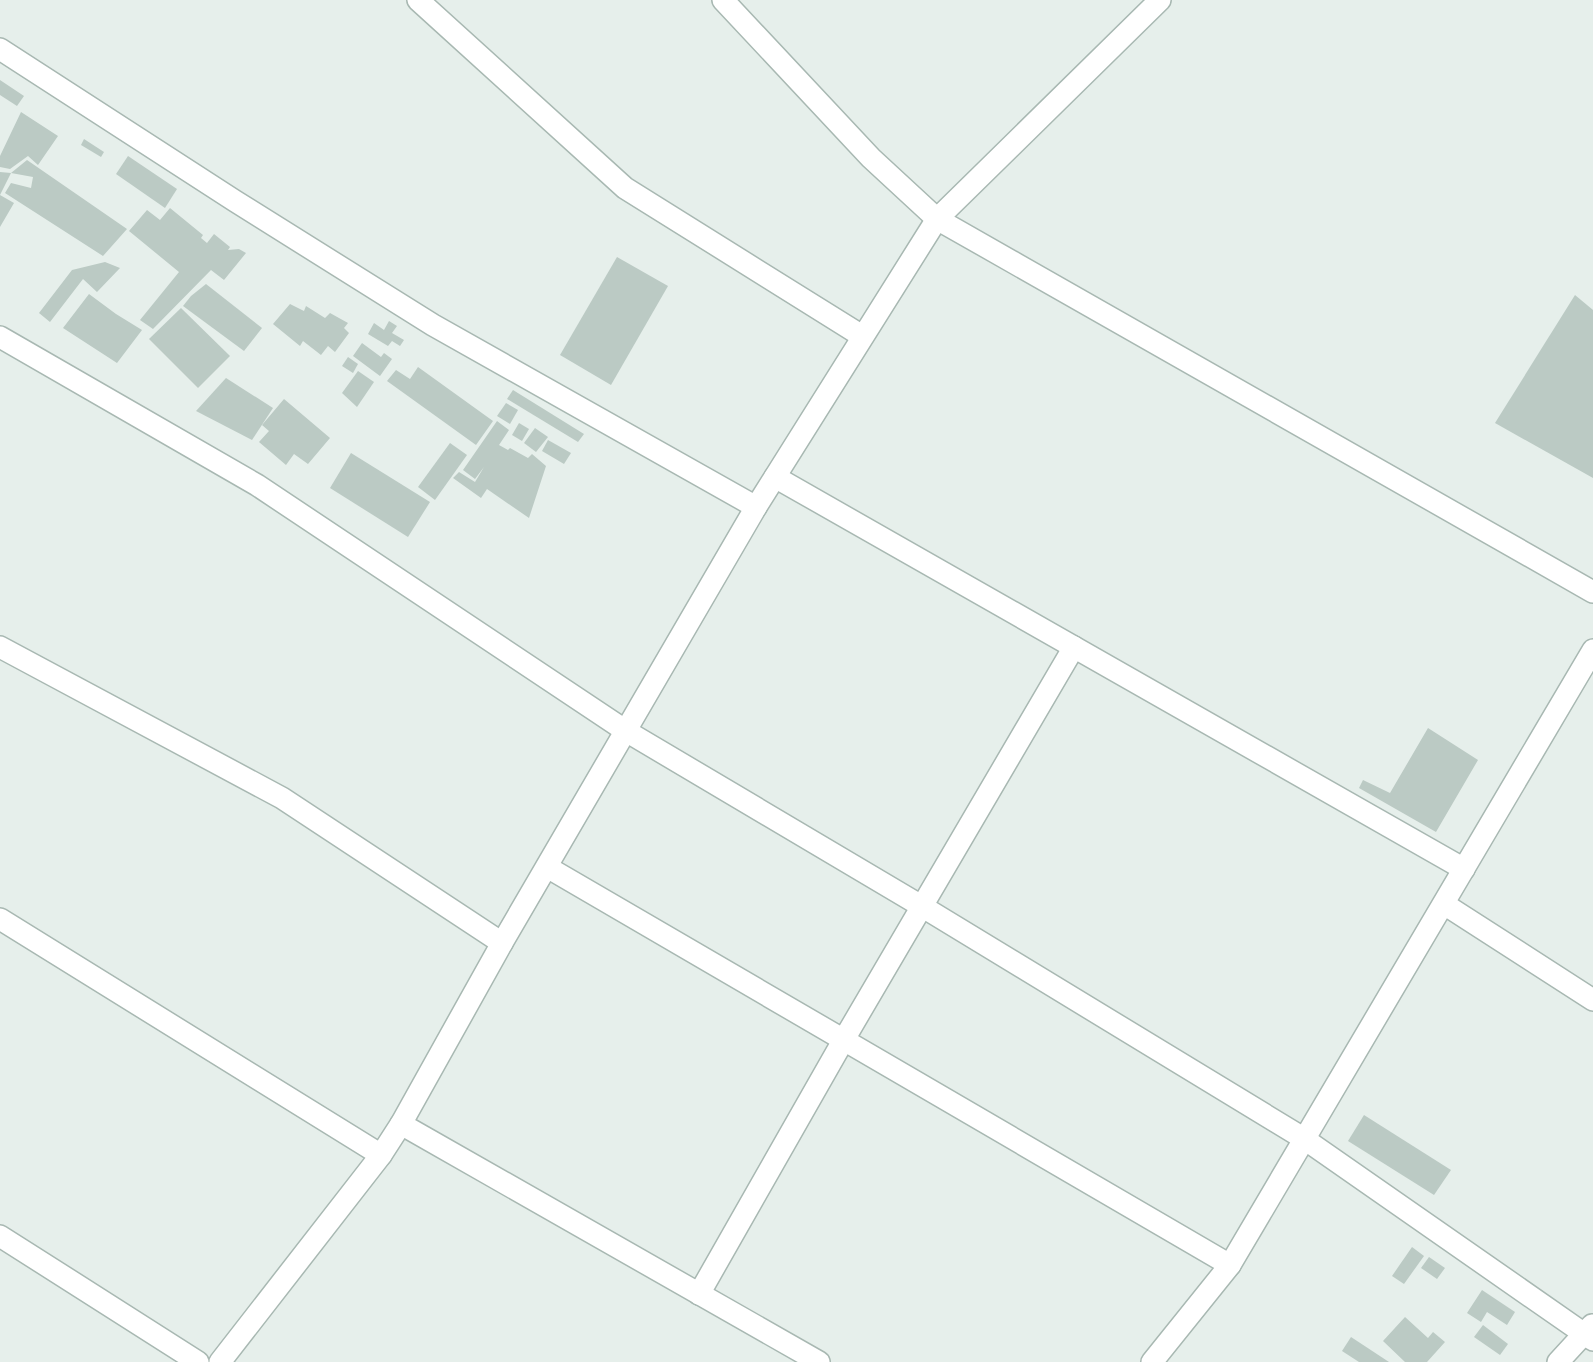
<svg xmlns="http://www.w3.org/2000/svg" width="1593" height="1362" font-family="'PT Sans',sans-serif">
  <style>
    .building { fill: #bbcac4 }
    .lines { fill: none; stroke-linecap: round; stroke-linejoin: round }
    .minor-casing { stroke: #a8b8b2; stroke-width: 24 }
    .minor { stroke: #fff; stroke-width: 21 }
  </style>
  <rect width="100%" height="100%" fill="#e6efeb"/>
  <g class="building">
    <path d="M0,80L24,96L17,106L0,95Z"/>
    <path d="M21,112L58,136L38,165L28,156L10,169L0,167V156Z"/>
    <path d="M84,139L104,152L101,157L81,145Z"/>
    <path d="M128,156L177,189L165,208L116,174Z"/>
    <path d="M27,160L127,229L103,256L5,193L11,183L31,188L33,177L11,173Z"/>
    <path d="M0,172L11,173L0,195L14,203L0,227Z"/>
    <path d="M170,208L203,235L201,238L207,243L214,234L230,247L228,250L239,249L246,253L224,280L211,270L153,329L140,320L179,272L129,231L147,210L160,220Z"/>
    <path d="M617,257L668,286L611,385L560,355Z"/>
    <path d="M105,262L120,268L97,292L83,279L50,322L39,313L72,270Z"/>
    <path d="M206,284L262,328L244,351L183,306L191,296Z"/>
    <path d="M89,294L116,314L142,330L117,363L63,328Z"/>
    <path d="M1575,295L1593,310V478L1495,423Z"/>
    <path d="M290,304L304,311L306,306L325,318L330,313L348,323L344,328L349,333L335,352L328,346L321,355L303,341L300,346L273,324Z"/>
    <path d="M181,308L230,356L198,388L149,339Z"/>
    <path d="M389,321L397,326L392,333L404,340L400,346L392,341L388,346L368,334L374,323L384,330Z"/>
    <path d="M362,343L381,357L384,353L392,359L380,376L353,356Z"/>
    <path d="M348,357L358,364L353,373L342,366Z"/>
    <path d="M418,367L493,421L476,445L387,381L396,370L410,379Z"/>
    <path d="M358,371L374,382L357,407L342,393Z"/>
    <path d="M226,378L273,408L252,440L196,411Z"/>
    <path d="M513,390L584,434L578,442L507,399Z"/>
    <path d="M284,399L330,438L308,464L294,454L286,465L259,442L269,431L262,425Z"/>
    <path d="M506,403L518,410L510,424L497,416Z"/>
    <path d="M497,421L509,430L499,445L508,450L510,448L528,458L532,454L546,466L529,518L487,489L481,498L453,478L459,472L475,482L484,467L475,479L463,470Z"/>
    <path d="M519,423L529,429L522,441L512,435Z"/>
    <path d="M535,428L548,437L536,452L524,443Z"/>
    <path d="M548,440L571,453L564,464L542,451Z"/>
    <path d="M450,443L467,455L435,500L418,487Z"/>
    <path d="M351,453L430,502L408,537L330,488Z"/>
    <path d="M1428,728L1478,760L1436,832L1359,788L1363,780L1390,793Z"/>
    <path d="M1364,1115L1451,1170L1434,1195L1348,1141Z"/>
    <path d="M1412,1247L1424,1256L1404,1284L1392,1276Z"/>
    <path d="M1429,1257L1445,1268L1437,1279L1421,1268Z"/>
    <path d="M1482,1290L1515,1312L1507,1325L1487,1312L1481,1322L1467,1313Z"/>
    <path d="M1405,1317L1428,1338L1433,1332L1445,1342L1427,1362H1405L1383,1341Z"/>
    <path d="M1483,1325L1508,1344L1500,1355L1474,1337Z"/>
    <path d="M1351,1337L1389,1362H1359L1342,1351Z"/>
  </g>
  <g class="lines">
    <g class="minor-casing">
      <g id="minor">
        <path d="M418,0L625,188L862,336"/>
        <path d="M723,0L871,158L937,219L1593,592"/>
        <path d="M0,49L235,201L433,325L756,507"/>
        <path d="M0,337L257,485L626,731L923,907L1303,1138L1593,1340"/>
        <path d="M775,477L1464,869"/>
        <path d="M0,647L282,798L502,943"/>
        <path d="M547,867L1230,1265"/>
        <path d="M1444,904L1593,1000"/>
        <path d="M0,919L381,1155"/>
        <path d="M401,1124L819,1362"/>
        <path d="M0,1236L198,1362"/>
        <path d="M699,1294L843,1041L1074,647"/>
        <path d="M220,1362L381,1155L401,1124L502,943L756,507L937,219L1160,0"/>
        <path d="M1152,1362L1230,1265L1593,650"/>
        <path d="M1558,1362L1592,1325"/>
      </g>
    </g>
    <use href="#minor" class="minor"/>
  </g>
</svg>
